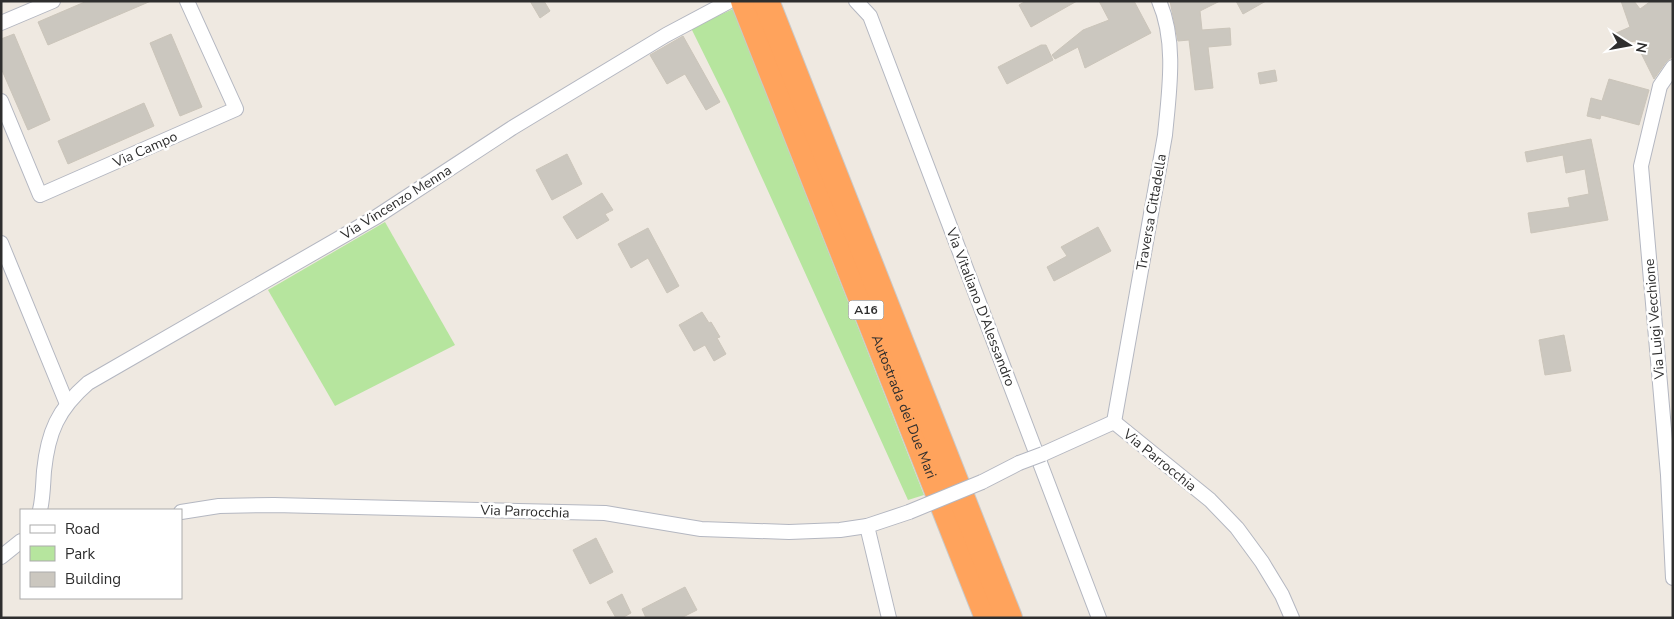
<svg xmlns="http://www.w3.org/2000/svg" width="1674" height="619" font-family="'Nunito Sans',sans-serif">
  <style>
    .green { fill: #b6e59e }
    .building { fill: #cbc7bf; stroke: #cbc5ba }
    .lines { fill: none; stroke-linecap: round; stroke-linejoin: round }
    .minor-casing { stroke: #b4b7c1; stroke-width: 16 }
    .motorway-casing { stroke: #c9c9c9; stroke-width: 28 }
    .minor { stroke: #fff; stroke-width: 14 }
    .motorway { stroke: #ffa35c; stroke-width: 26 }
    .minor-bridge-casing { stroke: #b4b7c1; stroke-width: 16; stroke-linecap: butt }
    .minor-bridge { stroke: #fff; stroke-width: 14 }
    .labels { text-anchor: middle; stroke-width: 5; stroke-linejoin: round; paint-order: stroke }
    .shield { fill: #fff; stroke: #6d6d6d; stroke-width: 1 }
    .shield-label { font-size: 12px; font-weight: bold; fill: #2e2e2e }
    .street-label { font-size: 14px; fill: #2e2e2e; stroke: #fff }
  </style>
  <rect width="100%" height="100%" fill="#efe9e1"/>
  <g class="green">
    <path d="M733,9L924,495L908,500L729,105L691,28Z"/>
    <path d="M385,222L455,345L335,406L268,290Z"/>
  </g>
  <g class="building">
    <path d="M87,1H151L48,45L38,22Z"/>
    <path d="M530,1H544L550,11L540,18Z"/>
    <path d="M1026,1H1077L1031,27L1019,5Z"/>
    <path d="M1099,1H1134L1151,33L1085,68L1078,47L1055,59L1052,55L1083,30L1109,20Z"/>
    <path d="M1170,1H1220L1200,11L1202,30L1230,28L1231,45L1208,47L1213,88L1195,90L1189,40L1178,41Z"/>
    <path d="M1236,1H1266L1243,14Z"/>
    <path d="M1621,1H1634L1640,9L1651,1H1673V56L1666,62L1654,79L1635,41L1619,44L1614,34L1630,27Z"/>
    <path d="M14,34L50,120L28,130L1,68V39Z"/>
    <path d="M171,34L202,107L180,116L150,43Z"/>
    <path d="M683,36L720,102L706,110L685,74L667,84L650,55Z"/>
    <path d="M1041,45H1046L1053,60L1007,84L998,67Z"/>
    <path d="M1275,70L1277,81L1260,84L1258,73Z"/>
    <path d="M1609,79L1649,90L1639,125L1601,115L1600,119L1587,116L1591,98L1602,101Z"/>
    <path d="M144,103L154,126L68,164L58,141Z"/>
    <path d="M1591,139L1608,220L1531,233L1528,213L1570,207L1568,198L1589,194L1585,169L1566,173L1563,155L1527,162L1525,152Z"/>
    <path d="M567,154L582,184L552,200L536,170Z"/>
    <path d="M602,193L613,210L605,214L609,220L577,239L563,217Z"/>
    <path d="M1098,227L1111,251L1054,281L1047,267L1067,256L1061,247Z"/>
    <path d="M648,228L679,286L667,293L648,258L631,268L618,244Z"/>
    <path d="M702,312L709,323L711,322L720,337L717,338L726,354L714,361L705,345L694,351L679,325Z"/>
    <path d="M1564,335L1571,371L1545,375L1539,340Z"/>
    <path d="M596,538L613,572L590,584L573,550Z"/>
    <path d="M685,587L697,610L681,618H646L642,609Z"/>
    <path d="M622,594L631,613L622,618H616L607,602Z"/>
  </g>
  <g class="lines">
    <g class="minor-casing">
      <g id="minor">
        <path d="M856,1L870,16L1099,618"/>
        <path d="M1,23L53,1"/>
        <path d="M1673,67L1660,86L1641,166L1668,475L1673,578"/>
        <path d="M1,101L40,195L236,109L187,1"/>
        <path d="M1,243L67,404"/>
        <path d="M1114,422L1165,135C1169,92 1177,42 1159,1"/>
        <path d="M1043,454L1114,422L1210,500L1237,528L1262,562L1282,595L1292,618"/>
        <path d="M982,482L1019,463"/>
        <path d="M40,510C43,498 43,484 44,471C48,432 58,409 88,383L376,217L512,128L666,35L728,2"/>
        <path d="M181,512L219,506L274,505L605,513L701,529L789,532L840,530L867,526L909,512"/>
        <path d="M867,526L889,618"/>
        <path d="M1,557L21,541"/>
      </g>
    </g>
    <g class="motorway-casing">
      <g id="motorway">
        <path id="s1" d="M744,1L988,618"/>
        <path d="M766,1L1009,618"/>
      </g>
    </g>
    <use href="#minor" class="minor"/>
    <use href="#motorway" class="motorway"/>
    <g class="minor-bridge-casing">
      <g id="minor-bridge">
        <path d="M1019,463L1043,454"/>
        <path d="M909,512L982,482"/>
      </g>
    </g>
    <use href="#minor-bridge" class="minor-bridge"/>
  </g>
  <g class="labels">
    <rect class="shield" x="848.5" y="300.5" width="35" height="19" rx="4"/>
    <g class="shield-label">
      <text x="866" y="314">A16</text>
    </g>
    <g class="street-label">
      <text transform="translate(145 149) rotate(-24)" y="5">Via Campo</text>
      <text transform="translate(396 202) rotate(-32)" y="5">Via Vincenzo Menna</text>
      <text transform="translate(1151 212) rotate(-80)" y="5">Traversa Cittadella</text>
      <text transform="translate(981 307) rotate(69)" y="5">Via Vitaliano D'Alessandro</text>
      <text transform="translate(1654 319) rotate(-95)" y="5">Via Luigi Vecchione</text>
      <text dy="5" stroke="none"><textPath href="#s1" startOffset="436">Autostrada dei Due Mari</textPath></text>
      <text transform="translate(1160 460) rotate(39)" y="5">Via Parrocchia</text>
      <text transform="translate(525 511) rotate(2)" y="5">Via Parrocchia</text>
    </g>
  </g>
  <rect width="1674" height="619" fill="none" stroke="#2e2e2e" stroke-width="5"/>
  <rect x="20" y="509" width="162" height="90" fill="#ffffff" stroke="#ababab"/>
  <rect x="30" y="525" width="25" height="8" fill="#ffffff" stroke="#ababab"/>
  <text x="65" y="534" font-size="15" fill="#2e2e2e">Road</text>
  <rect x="30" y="546" width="25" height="15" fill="#b6e59e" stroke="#ababab"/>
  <text x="65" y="559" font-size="15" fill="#2e2e2e">Park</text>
  <rect x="30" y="572" width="25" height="15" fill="#cbc7bf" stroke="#ababab"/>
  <text x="65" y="584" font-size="15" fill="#2e2e2e">Building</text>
  <g transform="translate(1629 45) rotate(101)" stroke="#ffffff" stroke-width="4" paint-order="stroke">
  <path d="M0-4L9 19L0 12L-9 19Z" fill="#2e2e2e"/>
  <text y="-8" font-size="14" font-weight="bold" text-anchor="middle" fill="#2e2e2e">N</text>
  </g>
</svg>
